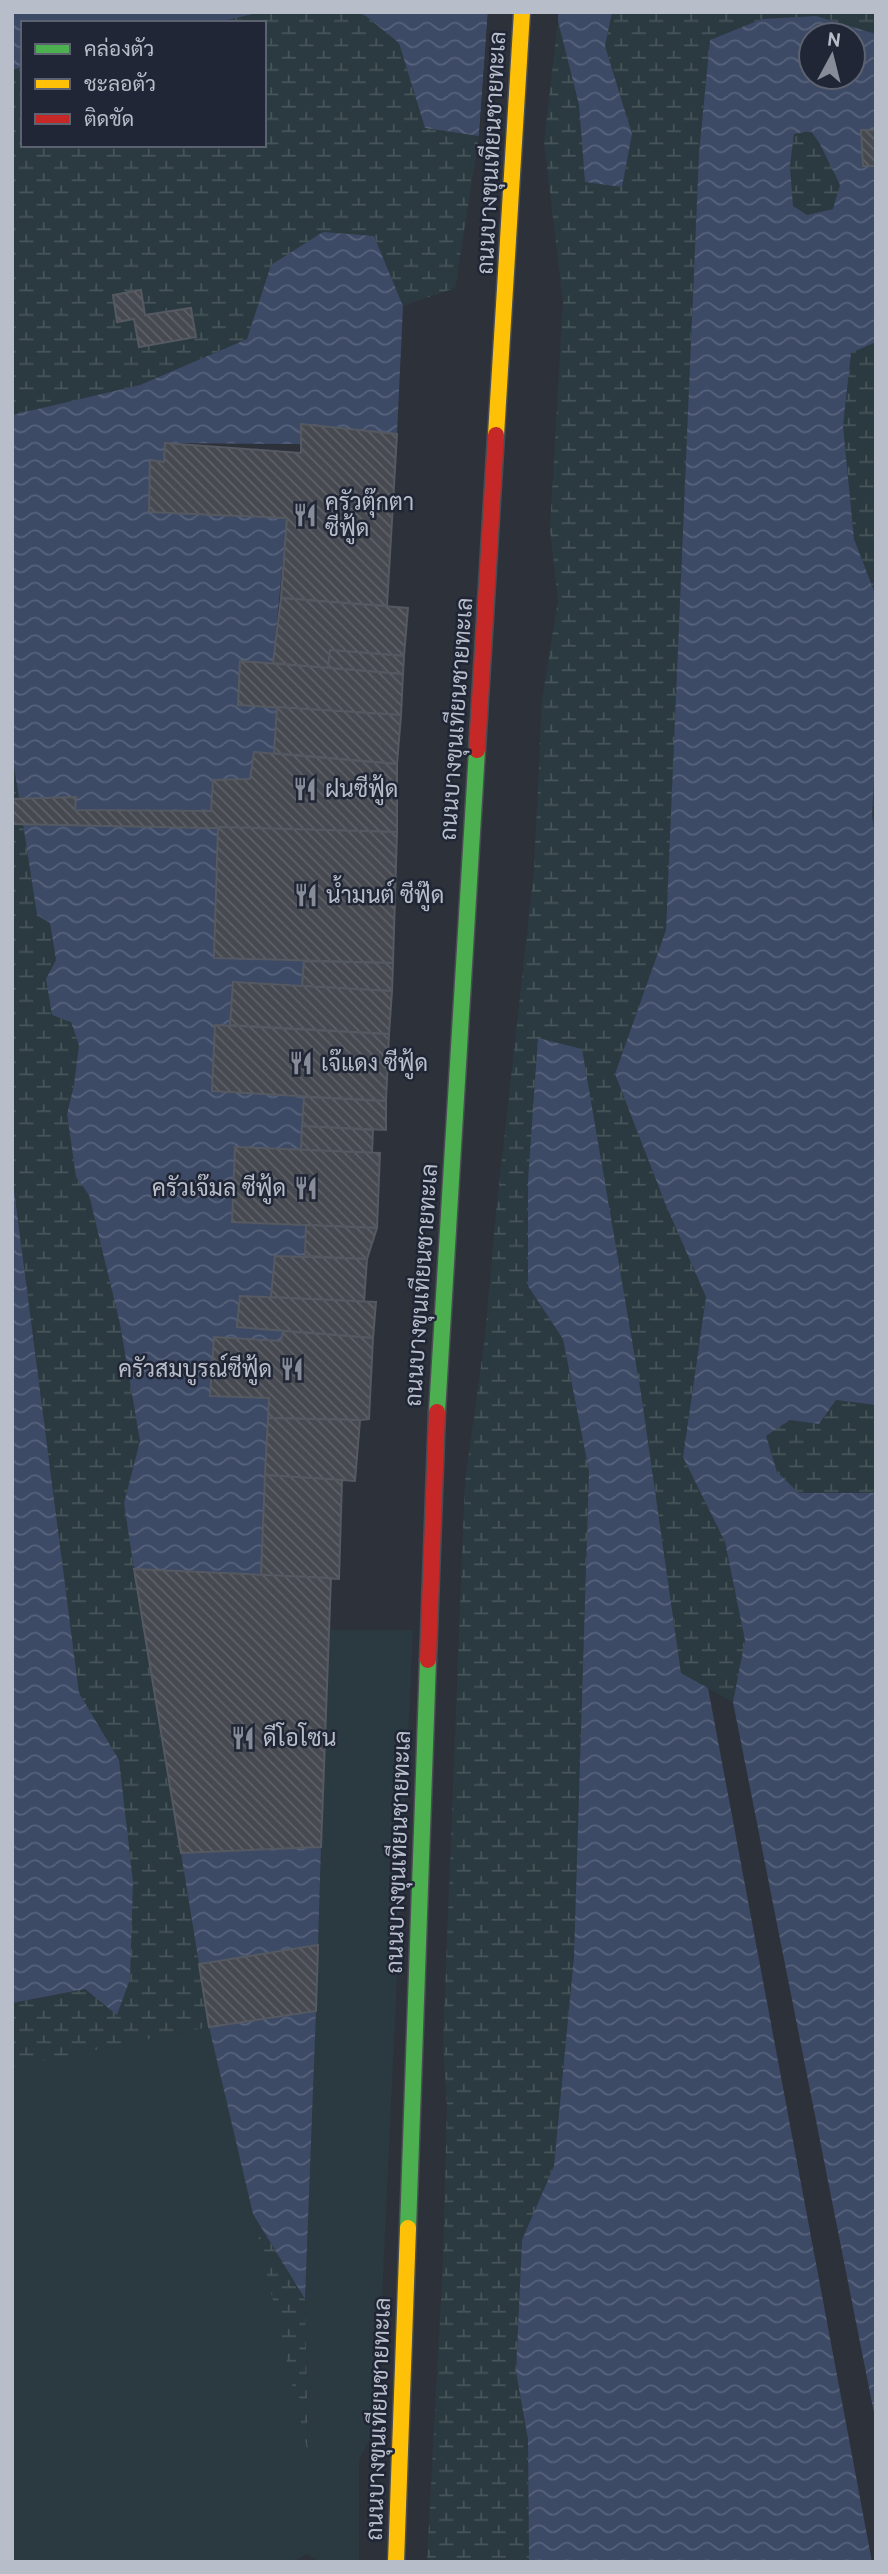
<svg xmlns="http://www.w3.org/2000/svg" width="888" height="2574" font-family="Overpass,Sarabun,sans-serif">
  <style>
    .green { fill: #2a3a40 }
    .wetland { fill: url(#wetland-marsh) }
    .water { fill: url(#water-waves); fill-rule: evenodd }
    .pier { fill: #2d313a }
    .building { fill: url(#building-back-hatch); stroke: #555961; stroke-width: 2 }
    .lines { fill: none; stroke-linecap: round; stroke-linejoin: round }
    .fast-casing { stroke: #494c52; stroke-width: 19 }
    .slow-casing { stroke: #494c52; stroke-width: 19 }
    .jam-casing { stroke: #494c52; stroke-width: 19 }
    .fast { stroke: #4caf50; stroke-width: 16 }
    .slow { stroke: #ffc107; stroke-width: 16 }
    .jam { stroke: #c62828; stroke-width: 16 }
    .labels { text-anchor: middle; stroke-width: 5; stroke-linejoin: round; paint-order: stroke }
    .street-label { font-size: 23px; fill: #b8bdca; stroke: #202635 }
    .poi-label { font-size: 23px; fill: #b8bdca; stroke: #202635; text-anchor: start }
  </style>
  <defs>
    <pattern id="wetland-marsh" width="20" height="14" patternUnits="userSpaceOnUse" patternTransform="scale(1.75)"><rect width="20" height="14" fill="#2a3a40"/><path d="M1 5h8M5 5V1M11 12h8M15 12V8" fill="none" stroke="#47555a"/></pattern>
    <pattern id="water-waves" width="16" height="10" patternUnits="userSpaceOnUse" patternTransform="scale(1.75)"><rect width="16" height="10" fill="#3d4a66"/><path d="M0 5q4-4 8 0t8 0" fill="none" stroke="#57627b"/></pattern>
    <pattern id="building-back-hatch" width="6" height="6" patternUnits="userSpaceOnUse" patternTransform="scale(1.75)"><rect width="6" height="6" fill="#464950"/><path d="M-1 5l2 2M0 0l6 6M5-1l2 2" fill="none" stroke="#5f6168"/></pattern>
  </defs>
  <rect width="100%" height="100%" fill="#2d313a"/>
  <path class="green" d="M329,1630H413L376,2428L359,2459V2562H320L307,2554L293,2562H12V2067L209,2027L308,2448L305,2299Z"/>
  <g class="wetland">
    <path d="M261,12H356L366,15L399,43L425,128L479,136L455,288L403,306L374,236L272,265L247,339L140,385L12,415V70L23,67V145H264V23H215Z"/>
    <path d="M612,12H876V34L816,16L762,19L710,40L699,153L666,930L615,1074L665,1203L706,1297L683,1457L725,1542L745,1640L733,1702L681,1673L641,1393L612,1234L528,1286L563,1339L589,1471L574,1956L554,2166L522,2240L516,2372L528,2439L529,2562H427L443,2262L447,2105L443,2043L465,1482L485,1337L496,1212L534,871L542,700L558,600L550,529L563,302L544,142L558,21L579,105L585,182L622,187L632,134L605,46Z"/>
    <path d="M811,131L820,144L841,185L833,209L807,215L793,207L790,166L794,134Z"/>
    <path d="M876,342V596L854,539L843,426L851,352Z"/>
    <path d="M876,751V844L872,815Z"/>
    <path d="M12,755L37,915L50,923L56,961L46,979L71,1022L79,1045L74,1085L67,1115L76,1177L89,1195L120,1324L140,1441L124,1503L209,2027L12,2067V2003L85,1989L117,2014L119,1760L79,1693L12,1174Z"/>
    <path d="M836,1400L876,1405V1493H799L777,1472L766,1436L790,1420L819,1424Z"/>
    <path d="M253,2214L305,2299L308,2453Z"/>
  </g>
  <g class="water">
    <path d="M12,12H261L215,23H23V67L12,70Z"/>
    <path d="M356,12H488L479,136L425,128L399,43L366,16Z"/>
    <path d="M558,12H612L605,46L632,134L622,187L585,182L579,105L558,21Z"/>
    <path d="M816,16L876,34V342L851,353L843,426L854,539L876,596V751L872,815L876,844V1405L836,1400L819,1424L790,1420L766,1436L777,1472L799,1493H876V2423L733,1702L745,1640L725,1542L683,1457L706,1297L665,1203L615,1074L666,930L699,153L710,40L762,19ZM811,35H853V77H811ZM811,131L820,144L840,185L833,209L807,215L793,206L790,166L794,134Z"/>
    <path d="M323,232L374,236L403,306L397,434L302,424L301,444L165,443L164,462L150,461L149,512L287,518L273,663L240,661L238,705L277,707L274,753L254,752L250,779L213,780L211,811L75,810L76,797L19,798L12,755V415L140,385L247,339L271,265Z"/>
    <path d="M23,824L218,827L214,958L304,961L302,986L233,982L230,1025H215L212,1091L304,1097L301,1150L235,1148L232,1222L306,1225L305,1256H275L271,1297H240L237,1326L283,1331L281,1341L214,1337L210,1396L269,1398L261,1575L134,1569L124,1503L140,1441L120,1324L89,1195L76,1177L67,1114L74,1085L79,1045L71,1022L52,1015L46,979L56,960L50,923L37,915Z"/>
    <path d="M538,1038L582,1049L641,1393L681,1673L708,1688L872,2562H529L528,2439L516,2372L522,2240L554,2166L574,1956L589,1471L563,1339L528,1286V1181Z"/>
    <path d="M12,1174L79,1693L119,1760L133,1882L130,1979L117,2015L85,1989L12,2003Z"/>
    <path d="M321,1847L318,1945L199,1964L181,1853Z"/>
    <path d="M316,2011L305,2299L253,2214L209,2027Z"/>
  </g>
  <path class="pier" d="M488,12H491L483,136H479Z"/>
  <g class="building">
    <path d="M861,130H876V166H863Z"/>
    <path d="M141,290L145,315L191,308L196,337L139,347L134,319L117,322L113,295Z"/>
    <path d="M301,424L397,434L387,606L281,598L287,518L149,512L150,460L164,462L165,443L301,453Z"/>
    <path d="M281,598L408,608L404,656L330,650L328,668L273,663Z"/>
    <path d="M330,650L404,656L403,674L328,668Z"/>
    <path d="M240,661L403,674L401,715L238,705Z"/>
    <path d="M277,707L401,715L397,764L274,753Z"/>
    <path d="M254,752L397,764V832L12,824V799L76,797L75,810L211,811L213,780L250,779Z"/>
    <path d="M218,827L397,832L393,963L214,958Z"/>
    <path d="M304,961L393,963L392,991L302,986Z"/>
    <path d="M233,982L392,991L389,1034L230,1025Z"/>
    <path d="M215,1025L389,1034L386,1101L212,1091Z"/>
    <path d="M304,1097L386,1101V1130L302,1126Z"/>
    <path d="M302,1126L373,1130L372,1153L301,1150Z"/>
    <path d="M235,1147L380,1153L377,1228L232,1222Z"/>
    <path d="M306,1225L377,1228L367,1259L305,1256Z"/>
    <path d="M275,1256L367,1259L364,1302L271,1297Z"/>
    <path d="M240,1296L376,1302L373,1338L237,1327Z"/>
    <path d="M283,1331L373,1338L369,1419L360,1420L268,1418L269,1398L210,1396L214,1337L281,1341Z"/>
    <path d="M268,1418L360,1420L355,1481L265,1475Z"/>
    <path d="M265,1475L342,1480L339,1579L261,1575Z"/>
    <path d="M134,1569L331,1578L321,1847L181,1853Z"/>
    <path d="M318,1945L316,2011L209,2027L199,1964Z"/>
  </g>
  <g class="lines">
    <g class="fast-casing">
      <g id="fast">
        <path d="M437,1412L477,750"/>
        <path d="M408,2228L428,1660"/>
      </g>
    </g>
    <g class="slow-casing">
      <g id="slow">
        <path d="M496,435L522,12"/>
        <path d="M396,2562L408,2228"/>
      </g>
    </g>
    <g class="jam-casing">
      <g id="jam">
        <path d="M477,750L496,435"/>
        <path d="M428,1660L437,1412"/>
      </g>
    </g>
    <use href="#fast" class="fast"/>
    <use href="#slow" class="slow"/>
    <use href="#jam" class="jam"/>
  </g>
  <defs>
    <g id="restaurant-bare" transform="scale(1.89)"><path d="M-5-6h1v4h1v-4h1v4h1v-4h1v5L-1.5 .5V6h-2V.5L-5-1ZM5-6V6H3V1.5H1.5Q1.5-4 5-6Z" fill="#878c98" stroke="#202635" stroke-width="2.5" paint-order="stroke"/></g>
  </defs>
  <g fill-rule="evenodd">
    <use href="#restaurant-bare" x="305" y="515"/>
    <use href="#restaurant-bare" x="305" y="789"/>
    <use href="#restaurant-bare" x="306" y="895"/>
    <use href="#restaurant-bare" x="301" y="1063"/>
    <use href="#restaurant-bare" x="306" y="1188"/>
    <use href="#restaurant-bare" x="292" y="1369"/>
    <use href="#restaurant-bare" x="243" y="1738"/>
  </g>
  <g class="labels">
    <g class="street-label">
      <text transform="translate(491 153) rotate(-87)" y="8">ถนนบางขุนเทียนชายทะเล</text>
      <text transform="translate(456 719) rotate(-86)" y="8">ถนนบางขุนเทียนชายทะเล</text>
      <text transform="translate(421 1285) rotate(-86)" y="8">ถนนบางขุนเทียนชายทะเล</text>
      <text transform="translate(398 1852) rotate(-88)" y="8">ถนนบางขุนเทียนชายทะเล</text>
      <text transform="translate(378 2419) rotate(-88)" y="8">ถนนบางขุนเทียนชายทะเล</text>
    </g>
    <g class="poi-label">
      <text x="325" y="510">ครัวตุ๊กตา<tspan x="325" dy="26">ซีฟู้ด</tspan></text>
      <text x="325" y="797">ฝนซีฟู้ด</text>
      <text x="326" y="903">น้ำมนต์ ซีฟู๊ด</text>
      <text x="321" y="1071">เจ๊แดง ซีฟู้ด</text>
      <text x="286" y="1196" text-anchor="end">ครัวเจ๊มล ซีฟู้ด</text>
      <text x="272" y="1377" text-anchor="end">ครัวสมบูรณ์ซีฟู้ด</text>
      <text x="263" y="1746">ดีโอโซน</text>
    </g>
  </g>
  <rect width="888" height="2574" fill="none" stroke="#b8bdca" stroke-width="28"/>
  <rect x="21" y="21" width="245" height="126" fill="#202635" stroke="#5d6271" stroke-width="2"/>
  <rect x="35" y="44" width="35" height="10" fill="#4caf50" stroke="#5d6271" stroke-width="2"/>
  <text x="84" y="56" font-size="21" fill="#b8bdca">คล่องตัว</text>
  <rect x="35" y="79" width="35" height="10" fill="#ffc107" stroke="#5d6271" stroke-width="2"/>
  <text x="84" y="91" font-size="21" fill="#b8bdca">ชะลอตัว</text>
  <rect x="35" y="114" width="35" height="10" fill="#c62828" stroke="#5d6271" stroke-width="2"/>
  <text x="84" y="126" font-size="21" fill="#b8bdca">ติดขัด</text>
  <g transform="translate(832 56) rotate(7)"><circle r="33" fill="#202635" stroke="#5d6271" stroke-width="2"/>
  <path d="M0-5L12 26L0 18L-12 26Z" fill="#878c98"/>
  <text y="-10" font-size="19" font-weight="bold" text-anchor="middle" fill="#b8bdca">N</text>
  </g>
</svg>
